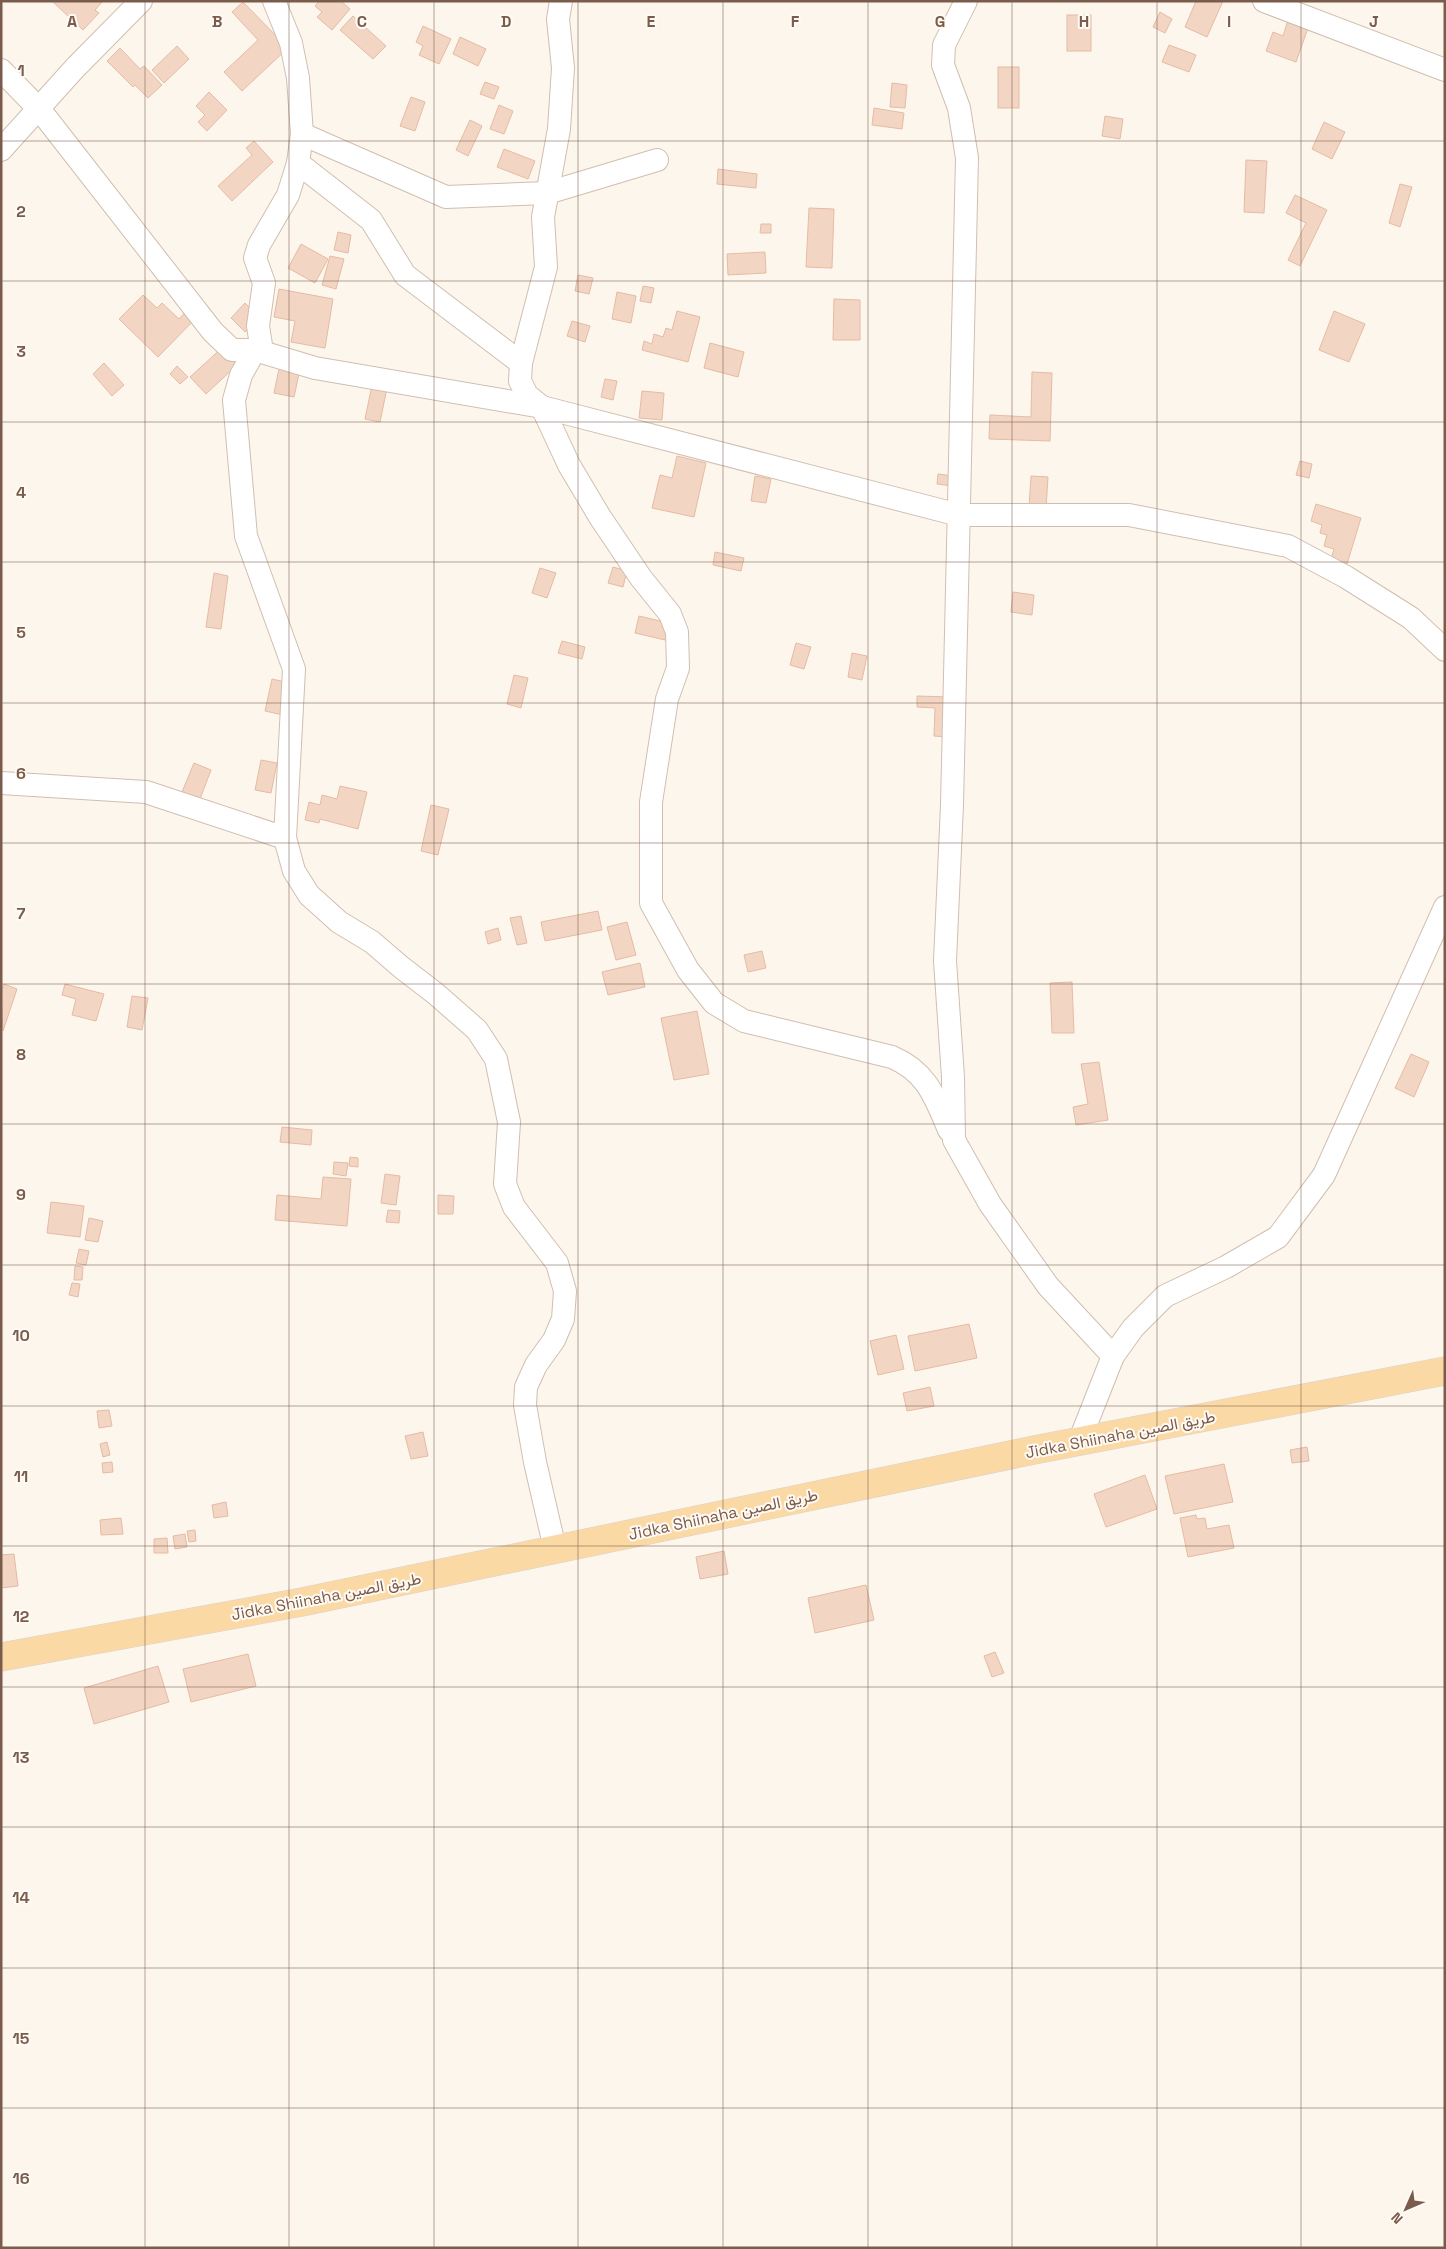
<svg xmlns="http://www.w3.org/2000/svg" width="1446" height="2249" font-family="'Space Grotesk',Vazirmatn,sans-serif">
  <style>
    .building { fill: #f3d5c3; stroke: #e6bba3 }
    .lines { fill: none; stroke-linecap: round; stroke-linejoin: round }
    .street-casing { stroke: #d1beb0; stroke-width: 24 }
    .primary-casing { stroke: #dad1cd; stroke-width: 29 }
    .street { stroke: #fff; stroke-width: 22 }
    .primary { stroke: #fbd9a5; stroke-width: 28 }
    .grid { fill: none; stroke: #7a5c4d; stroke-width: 1; stroke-opacity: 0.55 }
    .labels { text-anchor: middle; stroke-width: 4; stroke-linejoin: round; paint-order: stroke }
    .street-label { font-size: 16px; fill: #7a5c4d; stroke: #fffaf3 }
    .grid-label { font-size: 16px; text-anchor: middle; font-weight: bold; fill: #7a5c4d; stroke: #fffaf3; stroke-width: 4; stroke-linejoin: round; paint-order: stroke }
  </style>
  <rect width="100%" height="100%" fill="#fdf6ec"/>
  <g class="building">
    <path d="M52,1H103L95,10L99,13L83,30Z"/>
    <path d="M319,1H341L350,9L332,30L317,17L322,12L315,6Z"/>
    <path d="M1196,1H1223L1207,37L1185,27Z"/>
    <path d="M243,2L288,48L242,91L224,72L258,40L232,12Z"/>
    <path d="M1160,12L1172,19L1165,33L1153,27Z"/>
    <rect x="1067" y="15" width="24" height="36"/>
    <path d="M353,16L386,46L373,59L340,30Z"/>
    <path d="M1288,20L1308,28L1296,62L1266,51L1273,32L1283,36Z"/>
    <path d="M423,26L451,39L439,64L419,55L423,46L416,42Z"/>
    <path d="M460,37L486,49L478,66L453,54Z"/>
    <path d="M1169,45L1196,55L1189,72L1162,62Z"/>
    <path d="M177,46L189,59L164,83L152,70Z"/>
    <path d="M120,48L140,69L144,66L162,85L148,98L135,85L133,87L107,61Z"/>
    <rect x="998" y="67" width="21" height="41"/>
    <path d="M485,82L499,87L494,99L480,94Z"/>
    <path d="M892,83L907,85L905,108L890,107Z"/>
    <path d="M209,92L227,110L207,131L198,122L205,115L196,106Z"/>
    <path d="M411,97L425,102L415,131L400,126Z"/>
    <path d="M499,105L513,111L504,134L490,129Z"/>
    <path d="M874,108L904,113L902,129L872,125Z"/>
    <path d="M1105,116L1123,119L1120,139L1102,136Z"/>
    <path d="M470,120L482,126L468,156L456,150Z"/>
    <path d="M1324,122L1345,132L1332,159L1312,149Z"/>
    <path d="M254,141L273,162L232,201L218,186L252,155L246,148Z"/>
    <path d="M504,149L535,161L528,179L497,167Z"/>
    <path d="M1246,160L1267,161L1264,213L1244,212Z"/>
    <path d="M718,169L757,174L756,188L717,184Z"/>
    <path d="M1400,184L1412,187L1400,227L1389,223Z"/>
    <path d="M1295,195L1327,210L1300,266L1288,260L1306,223L1286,213Z"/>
    <path d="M809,208L834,209L832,268L806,267Z"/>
    <path d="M761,224H771V233H760Z"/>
    <path d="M338,232L351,235L348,253L334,250Z"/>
    <path d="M301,244L328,259L315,283L288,268Z"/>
    <path d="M765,252L766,273L728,275L727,254Z"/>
    <path d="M330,256L344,259L336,289L322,285Z"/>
    <path d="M578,275L593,278L589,294L575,291Z"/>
    <path d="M643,286L654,288L651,303L640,301Z"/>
    <path d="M279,289L333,299L325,348L291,342L295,321L274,317Z"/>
    <path d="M617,292L636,296L631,323L612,319Z"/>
    <path d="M143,295L157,308L162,303L179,319L189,308L198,316L158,357L119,319Z"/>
    <path d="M834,299L860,300V340H833Z"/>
    <path d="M245,303L260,318L245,332L231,318Z"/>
    <path d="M677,311L700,317L688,362L642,350L644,341L652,344L654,334L663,337L666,328L672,330Z"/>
    <path d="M1334,311L1365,324L1349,362L1319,350Z"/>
    <path d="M572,321L590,326L585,342L567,336Z"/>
    <path d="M710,343L744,352L738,377L704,368Z"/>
    <path d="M224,346L239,363L206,394L190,377Z"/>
    <path d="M104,363L124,385L112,396L93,374Z"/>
    <path d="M280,364L300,369L294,397L274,393Z"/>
    <path d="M177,366L188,377L180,384L170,374Z"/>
    <path d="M1032,372L1052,373L1050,441L989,439L990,415L1031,417Z"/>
    <path d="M605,379L617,381L613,400L601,397Z"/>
    <path d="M372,385L387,388L380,422L365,419Z"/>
    <path d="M642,391L664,393L662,420L639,418Z"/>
    <path d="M677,456L706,463L694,517L652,508L660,475L672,478Z"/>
    <path d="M1300,461L1312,464L1309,478L1296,475Z"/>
    <path d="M938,474L954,476L953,486L937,484Z"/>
    <path d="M755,476L771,479L766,503L751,501Z"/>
    <path d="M1031,476L1048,477L1046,509L1029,508Z"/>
    <path d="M1316,504L1361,518L1347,564L1331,559L1334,549L1324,546L1327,535L1320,533L1322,525L1311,521Z"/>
    <path d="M715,552L744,558L741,571L713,565Z"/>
    <path d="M613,567L627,571L623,587L608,583Z"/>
    <path d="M540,568L556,573L547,598L532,593Z"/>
    <path d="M214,573L228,576L221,629L206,627Z"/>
    <path d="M1013,592L1034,595L1032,615L1011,612Z"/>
    <path d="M639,616L669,623L665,640L635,633Z"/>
    <path d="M562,641L585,647L582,659L558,653Z"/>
    <path d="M796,643L811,647L804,669L790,665Z"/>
    <path d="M852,653L867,656L862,680L848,677Z"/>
    <path d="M514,675L528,678L521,708L507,704Z"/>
    <path d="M272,679L290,683L283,715L265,711Z"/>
    <path d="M917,696L950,697L948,737L934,736L935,708L917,707Z"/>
    <path d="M261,760L277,763L271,793L255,790Z"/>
    <path d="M194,763L211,770L200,799L182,792Z"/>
    <path d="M340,786L367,792L358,829L320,819L319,823L305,820L309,802L320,805L322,795L337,799Z"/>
    <path d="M431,805L449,809L438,855L421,851Z"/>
    <path d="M598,911L602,930L545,941L541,922Z"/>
    <path d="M521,916L527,943L517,945L510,918Z"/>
    <path d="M627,922L636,955L616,960L607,927Z"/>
    <path d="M498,928L501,940L488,944L485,932Z"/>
    <path d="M762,951L766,968L748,972L744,955Z"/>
    <path d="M640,963L645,987L608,995L602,972Z"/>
    <path d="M1072,982L1074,1033H1052L1050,983Z"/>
    <path d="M4,984L17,989L3,1031L1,991Z"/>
    <path d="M65,984L104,994L96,1021L72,1015L76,999L62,995Z"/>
    <path d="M132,996L148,998L142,1030L127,1027Z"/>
    <path d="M697,1011L709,1074L674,1080L661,1018Z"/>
    <path d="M1411,1054L1429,1062L1414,1097L1395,1088Z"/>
    <path d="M1099,1062L1108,1120L1076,1125L1073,1107L1088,1104L1081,1064Z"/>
    <path d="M282,1127L312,1130L311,1145L280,1142Z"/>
    <path d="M350,1157L358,1158V1167L349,1166Z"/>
    <path d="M334,1162L348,1163L346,1176L333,1174Z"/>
    <path d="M385,1174L400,1176L396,1205L381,1203Z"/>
    <path d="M323,1177L351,1179L347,1226L275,1220L277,1195L321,1199Z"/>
    <path d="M438,1195L454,1196L453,1214H438Z"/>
    <path d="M51,1202L84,1206L80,1237L47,1233Z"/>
    <path d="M388,1210L400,1211L399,1223L386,1222Z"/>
    <path d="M89,1218L103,1221L98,1242L85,1240Z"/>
    <path d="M79,1249L89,1251L86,1265L76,1263Z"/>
    <path d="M75,1266L83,1267L82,1280H74Z"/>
    <path d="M72,1283L80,1284L78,1297L69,1295Z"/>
    <path d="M969,1324L977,1358L915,1371L908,1336Z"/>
    <path d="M896,1335L904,1369L878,1375L870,1341Z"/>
    <path d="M930,1387L934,1406L907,1411L903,1393Z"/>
    <path d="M109,1410L112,1426L99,1428L97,1411Z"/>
    <path d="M423,1432L428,1456L411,1459L405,1436Z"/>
    <path d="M107,1442L110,1455L103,1457L100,1444Z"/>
    <path d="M1307,1447L1309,1461L1292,1463L1290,1450Z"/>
    <path d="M112,1462L113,1472L103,1473L102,1463Z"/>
    <path d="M1224,1464L1233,1502L1174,1514L1165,1476Z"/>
    <path d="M1145,1475L1157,1509L1106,1527L1094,1494Z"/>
    <path d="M226,1502L228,1516L214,1518L212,1505Z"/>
    <path d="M1196,1515L1197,1519L1205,1518L1207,1529L1229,1525L1234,1548L1188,1557L1180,1518Z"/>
    <path d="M121,1518L123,1534L101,1535L100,1520Z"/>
    <path d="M195,1530L196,1541L189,1542L187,1531Z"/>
    <path d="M185,1534L187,1547L175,1549L173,1536Z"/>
    <path d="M167,1538L168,1553H154V1539Z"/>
    <path d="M724,1551L728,1574L700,1579L696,1557Z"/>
    <path d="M14,1554L18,1586L1,1588V1555Z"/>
    <path d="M866,1585L874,1620L815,1633L808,1598Z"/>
    <path d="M995,1652L1004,1673L992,1677L984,1656Z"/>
    <path d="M248,1654L256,1686L191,1702L183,1669Z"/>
    <path d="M158,1666L169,1702L94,1724L84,1688Z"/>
  </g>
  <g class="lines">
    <g class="street-casing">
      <g id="street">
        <path d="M274,1L291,43L298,78L302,134L298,163L288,195L259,245L255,258L264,283L258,326L261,345L255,350L241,375L234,400L246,536L294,669L285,838L294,871L309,895L339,922L372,942L401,967L436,994L477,1030L496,1059L509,1122L505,1184L514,1207L557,1263L565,1291L563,1319L554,1340L536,1365L526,1387L525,1405L535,1462L555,1549"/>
        <path d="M561,1L558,19L563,68L559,129L543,217L546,267L521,363L520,381L527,395L542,407L569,465L600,517L641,578L670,614L677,632L678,668L667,699L651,802V903L688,970L714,1003L744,1021L892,1057C927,1072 935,1097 949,1130"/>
        <path d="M966,1L944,45L943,65L959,108L967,158L952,805L945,961L953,1077L954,1140L990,1204L1048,1286L1113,1356"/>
        <path d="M1264,1L1445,70"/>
        <path d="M1,70L40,110L213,332L232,350H255L315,368L542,407L959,515H1129L1288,546L1346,577L1411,618L1445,650"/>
        <path d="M302,134L446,197L547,193L657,160"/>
        <path d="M1,150L75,68L141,1"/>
        <path d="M298,163L371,220L405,275L521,363"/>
        <path d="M1,783L146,792L285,838"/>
        <path d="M1079,1442L1113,1356L1133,1328L1165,1296L1226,1267L1278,1237L1324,1175L1445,907"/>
      </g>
    </g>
    <g class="primary-casing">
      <path id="primary" d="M1,1657L302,1602L1034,1450L1445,1371"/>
    </g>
    <use href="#street" class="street"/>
    <use href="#primary" class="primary"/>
  </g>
  <path class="grid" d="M145,1V2248M289,1V2248M434,1V2248M578,1V2248M723,1V2248M868,1V2248M1012,1V2248M1157,1V2248M1301,1V2248M1,141H1445M1,281H1445M1,422H1445M1,562H1445M1,703H1445M1,843H1445M1,984H1445M1,1124H1445M1,1265H1445M1,1406H1445M1,1546H1445M1,1687H1445M1,1827H1445M1,1968H1445M1,2108H1445"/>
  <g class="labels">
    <g class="street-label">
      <text transform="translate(1120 1434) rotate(-11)" y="6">Jidka Shiinaha طريق الصين</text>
      <text transform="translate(723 1514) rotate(-12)" y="6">Jidka Shiinaha طريق الصين</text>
      <text transform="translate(326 1596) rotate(-11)" y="6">Jidka Shiinaha طريق الصين</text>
    </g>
  </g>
  <g class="grid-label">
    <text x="72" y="27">A</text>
    <text x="217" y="27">B</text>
    <text x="362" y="27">C</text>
    <text x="506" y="27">D</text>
    <text x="651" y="27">E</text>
    <text x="795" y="27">F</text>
    <text x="940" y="27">G</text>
    <text x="1084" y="27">H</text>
    <text x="1229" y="27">I</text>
    <text x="1374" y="27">J</text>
    <text x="21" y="76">1</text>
    <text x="21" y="217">2</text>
    <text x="21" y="357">3</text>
    <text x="21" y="498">4</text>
    <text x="21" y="638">5</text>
    <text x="21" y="779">6</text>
    <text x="21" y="919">7</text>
    <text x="21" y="1060">8</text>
    <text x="21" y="1200">9</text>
    <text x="21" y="1341">10</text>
    <text x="21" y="1482">11</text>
    <text x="21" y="1622">12</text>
    <text x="21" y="1763">13</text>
    <text x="21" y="1903">14</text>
    <text x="21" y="2044">15</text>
    <text x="21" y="2184">16</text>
  </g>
  <rect width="1446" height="2249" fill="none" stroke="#7a5c4d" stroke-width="5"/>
  <g transform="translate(1406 2209) rotate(225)" stroke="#fffaf3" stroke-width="4" paint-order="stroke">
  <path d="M0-4L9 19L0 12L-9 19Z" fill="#7a5c4d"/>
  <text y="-8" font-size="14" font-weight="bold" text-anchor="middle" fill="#7a5c4d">N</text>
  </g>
</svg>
